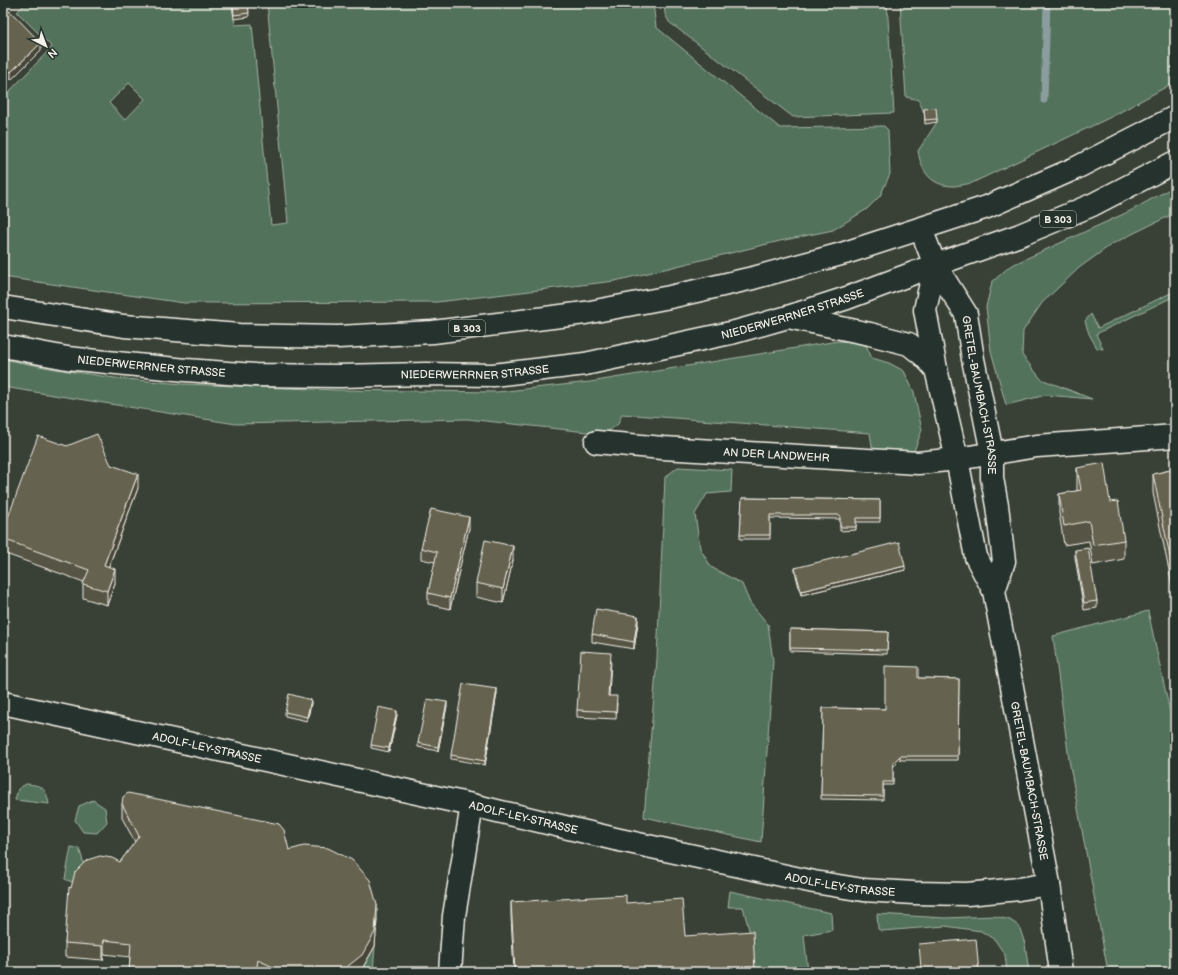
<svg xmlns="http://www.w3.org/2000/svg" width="1178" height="975" font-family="'Balsamiq Sans',sans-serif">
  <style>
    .green { fill: #52725c; stroke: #a3b2a2; fill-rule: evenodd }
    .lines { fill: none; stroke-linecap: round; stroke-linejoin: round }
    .stream { stroke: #8b9e9d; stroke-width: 7 }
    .minor-casing { stroke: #f4f1e8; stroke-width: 25 }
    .major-casing { stroke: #f4f1e8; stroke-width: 25 }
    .minor { stroke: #26332d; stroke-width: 22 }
    .major { stroke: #26332d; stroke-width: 22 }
    .wall { fill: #575444; stroke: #f4f1e8 }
    .shaded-wall { fill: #474537; stroke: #f4f1e8 }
    .building { fill: #65624f; stroke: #f4f1e8 }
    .labels { text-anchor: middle; stroke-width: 4; stroke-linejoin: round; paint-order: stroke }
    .shield { fill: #26332d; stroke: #b6b8b0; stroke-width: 1 }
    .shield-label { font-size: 10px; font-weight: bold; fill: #f4f1e8 }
    .street-label { font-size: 11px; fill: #f4f1e8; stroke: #26332d }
  </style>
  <rect width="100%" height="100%" fill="#394137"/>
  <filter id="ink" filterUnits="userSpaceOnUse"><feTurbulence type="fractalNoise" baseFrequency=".025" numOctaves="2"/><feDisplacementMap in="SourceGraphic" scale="8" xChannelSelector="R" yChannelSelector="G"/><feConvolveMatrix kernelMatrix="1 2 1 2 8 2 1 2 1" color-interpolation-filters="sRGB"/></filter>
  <g filter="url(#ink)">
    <g class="green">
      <path d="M26,3H232L235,25L252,24L271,225L288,223L267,3H653L656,27L780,128L884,126L888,130L890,174L880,196L867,209L833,230L780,241L615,281L437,302L184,303L3,277V94L5,96L52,47L17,12ZM129,83L145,99L125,120L109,103Z"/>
      <path d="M664,3H887L894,113L793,117L669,22L665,14Z"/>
      <path d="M900,3H1175V82L1113,116L972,183C965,184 959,186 953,186C930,186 921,170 918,151L937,122L936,112L924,113L919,100L906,97Z"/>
      <path d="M1175,186V213L1112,244L1079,268L1042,303L1023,331L1022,355L1041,379L1092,399L1046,395L1006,405L991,351L986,307L992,282L1010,266L1130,211Z"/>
      <path d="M1175,291V296L1096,334L1103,349L1097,348L1089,334L1085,321L1091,314L1098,328Z"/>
      <path d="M838,341L865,343L872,358L889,363L904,371L914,392L922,430L914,451L873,452L870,433L622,414L618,424L605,434L467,419L236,424L3,387V359L55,369L115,378L183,384L337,390L497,392L590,382Z"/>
      <path d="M678,467L732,470L731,492L707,494L695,514L700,548L711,567L742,584L750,603L768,624L773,661L761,842L644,817L657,659L665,477Z"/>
      <path d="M1148,611L1175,735V972H1108L1069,760L1053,636Z"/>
      <path d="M26,784C42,785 46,788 49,804L15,800L18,789Z"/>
      <path d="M93,800L105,808L107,822L97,833L83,832L75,820L79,806Z"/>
      <path d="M71,847L79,848L87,874L76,884L65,879Z"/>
      <path d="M730,891L831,913L832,930L804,935L808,972H754L753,945L743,907H728Z"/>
      <path d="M877,914L945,918L994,916L1010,920L1019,926L1025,944L1029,972H1007L1005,955L995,940L981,931L945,926L882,931L878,929Z"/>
      <path d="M375,946L373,972H358L362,969Z"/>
    </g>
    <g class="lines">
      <path class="stream" d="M1044,100L1047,3"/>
      <g class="minor-casing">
        <g id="minor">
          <path id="s1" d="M921,229L935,265L966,314L973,359L992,453V478L997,506L1004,561L994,591"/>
          <path id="s2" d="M935,265L925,310L936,369L957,459L976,557L994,591L1049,884L1061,972"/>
          <path d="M788,317L870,334L909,344L923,355L936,369"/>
          <path id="s3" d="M596,442L663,448L918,463L957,459L1037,446L1175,436"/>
          <path id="s4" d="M3,703L472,805L615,839L814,882L863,890L914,893L967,894L1019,889L1049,884"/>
          <path d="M450,972L454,916L472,805"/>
        </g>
      </g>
      <g class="major-casing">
        <g id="major">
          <path d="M3,307L124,326L239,335L338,337L433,332L585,313L670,297L753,278L845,253L987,207L1076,168L1175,117"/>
          <path id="s5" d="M3,346L67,358L186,370L255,375L340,376L425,374L493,375L585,364L735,332L788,317L847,298L935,265L1020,235L1092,205L1175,162"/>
        </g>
      </g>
      <use href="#minor" class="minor"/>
      <use href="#major" class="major"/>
    </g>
    <g class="wall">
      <path d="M232,3H248L249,17L234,19Z"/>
      <path d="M3,18L41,50L11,80L3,71Z"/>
      <path d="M924,109L937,119V122L925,124Z"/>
      <path d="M111,465L138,488L109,566L115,583L107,605L83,598V584L84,582L3,553V531Z"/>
      <path d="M1077,468L1110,502L1124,540V559L1093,565L1089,541L1064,545L1059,513V494L1077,491Z"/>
      <path d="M1175,469V584L1172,585L1153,493V474Z"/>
      <path d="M742,498L880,500V522H856V530L840,531V519L770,518V539H740Z"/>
      <path d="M469,528L450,609L428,604V593L435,562L421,559V548Z"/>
      <path d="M1075,550L1097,601V608L1084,610L1075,557Z"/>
      <path d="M513,560L503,603L476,597V583Z"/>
      <path d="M795,568L905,570L801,595L795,572Z"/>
      <path d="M638,623L634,649L592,642V634Z"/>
      <path d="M790,629L888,632L887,654L790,651Z"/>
      <path d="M611,660L609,696L617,703L616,719L577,717V710Z"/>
      <path d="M918,678L959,679L958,760H900L893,767V785H883V800L821,799L823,708L885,709Z"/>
      <path d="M497,693L485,765L451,759V755Z"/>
      <path d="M311,704L307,721L285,716V712Z"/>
      <path d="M447,706L438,751L418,747V743Z"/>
      <path d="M397,715L389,752L371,748V745Z"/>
      <path d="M122,804L289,850L377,919L375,946L362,969L358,972H129L130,957L104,954L103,960L65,957V943L71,888L120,862L135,842L122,818Z"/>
      <path d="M511,902L626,903L685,936L755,972H514L511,916Z"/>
    </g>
    <g class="shaded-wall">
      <path d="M41,43V50L11,80V72Z"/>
      <path d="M138,474V488L104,579V565Z"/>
      <path d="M469,517V528L450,609V598Z"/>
      <path d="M513,546V560L503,603V589Z"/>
      <path d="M905,566V570L801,595V591Z"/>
      <path d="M115,569V583L107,605V591Z"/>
      <path d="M638,616V623L634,649V642Z"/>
      <path d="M497,689V693L485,765V761Z"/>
      <path d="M311,700V704L307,721V717Z"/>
      <path d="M447,702V706L438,751V747Z"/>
      <path d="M397,711V715L389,752V748Z"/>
      <path d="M900,756V760L893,767V763Z"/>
      <path d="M377,905V919L375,946L362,969L358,972H337Z"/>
      <path d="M104,940V954L103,960V946Z"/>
    </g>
    <g class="building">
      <path d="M233,3H248L249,13L234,15Z"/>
      <path d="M10,11L41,43L11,72L3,64V18Z"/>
      <path d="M936,108L937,119L925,120L924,109Z"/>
      <path d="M97,434L111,465L138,474L104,565L115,569L107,591L83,584L89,570L3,539V531L38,436L67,446Z"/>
      <path d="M1104,463L1110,502L1118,501L1124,540L1093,545L1089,521L1064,526L1059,494L1081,490L1077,468Z"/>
      <path d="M1175,469V565L1172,566L1153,474Z"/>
      <path d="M742,498L880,500V518H856V527H840V515H770V535H740Z"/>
      <path d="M431,509L469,517L450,598L428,593L437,552L421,548Z"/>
      <path d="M485,540L513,546L503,589L476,583Z"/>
      <path d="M899,542L905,566L801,591L795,568Z"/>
      <path d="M1088,548L1097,601L1084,603L1075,550Z"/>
      <path d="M596,609L638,616L634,642L592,634Z"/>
      <path d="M790,629L888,632L887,650L790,648Z"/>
      <path d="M581,651L611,653L608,696H617L616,712L577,710Z"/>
      <path d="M885,666L918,667V678L959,679L958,756H900L893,763V782H883V796L821,795L823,708L885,709Z"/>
      <path d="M463,684L497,689L485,761L451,755Z"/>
      <path d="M289,694L311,700L307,717L285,712Z"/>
      <path d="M427,699L447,702L438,747L418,743Z"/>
      <path d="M378,707L397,711L389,748L371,745Z"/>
      <path d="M128,793L279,824L284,830L289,850L304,846L328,848L352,860L370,880L377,905L375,932L362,955L343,970L337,972H284L258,960L256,972H129L131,943L104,940L103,946L65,943L69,887L71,888L75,872L87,860L100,856L112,858L120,862L139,836L122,804L123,797Z"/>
      <path d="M626,895V903L682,899L685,936L753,931L755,972H515L511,902Z"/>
      <path d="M976,939L979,972H890V970L921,968L919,944Z"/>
    </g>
  </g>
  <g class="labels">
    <g class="shield">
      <rect x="1040" y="211" width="36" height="16" rx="3"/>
      <rect x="449" y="320" width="36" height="16" rx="3"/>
    </g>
    <g class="shield-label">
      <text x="1058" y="223">B 303</text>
      <text x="467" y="332">B 303</text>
    </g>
    <g class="street-label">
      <text dy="4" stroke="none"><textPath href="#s5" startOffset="798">NIEDERWERRNER STRASSE</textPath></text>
      <text dy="4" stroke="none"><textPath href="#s5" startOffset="150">NIEDERWERRNER STRASSE</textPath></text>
      <text dy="4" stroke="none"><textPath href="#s5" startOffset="474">NIEDERWERRNER STRASSE</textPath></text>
      <text dy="4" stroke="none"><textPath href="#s1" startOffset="179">GRETEL-BAUMBACH-STRASSE</textPath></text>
      <text dy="4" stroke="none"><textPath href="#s3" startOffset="181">AN DER LANDWEHR</textPath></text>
      <text dy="4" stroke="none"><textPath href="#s4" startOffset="209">ADOLF-LEY-STRASSE</textPath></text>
      <text dy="4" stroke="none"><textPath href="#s2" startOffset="530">GRETEL-BAUMBACH-STRASSE</textPath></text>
      <text dy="4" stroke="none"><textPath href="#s4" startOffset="533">ADOLF-LEY-STRASSE</textPath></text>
      <text dy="4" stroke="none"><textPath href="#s4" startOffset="857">ADOLF-LEY-STRASSE</textPath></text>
    </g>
  </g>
  <rect width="1178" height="975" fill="none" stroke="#26332d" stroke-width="16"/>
  <rect x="8" y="8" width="1162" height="959" fill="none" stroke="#f4f1e8" stroke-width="1.5" filter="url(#ink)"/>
  <g transform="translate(46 46) rotate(138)" stroke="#26332d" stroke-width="3" paint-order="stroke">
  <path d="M0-3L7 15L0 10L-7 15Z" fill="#f4f1e8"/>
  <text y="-6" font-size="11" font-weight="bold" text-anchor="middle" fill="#f4f1e8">N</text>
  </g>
</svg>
